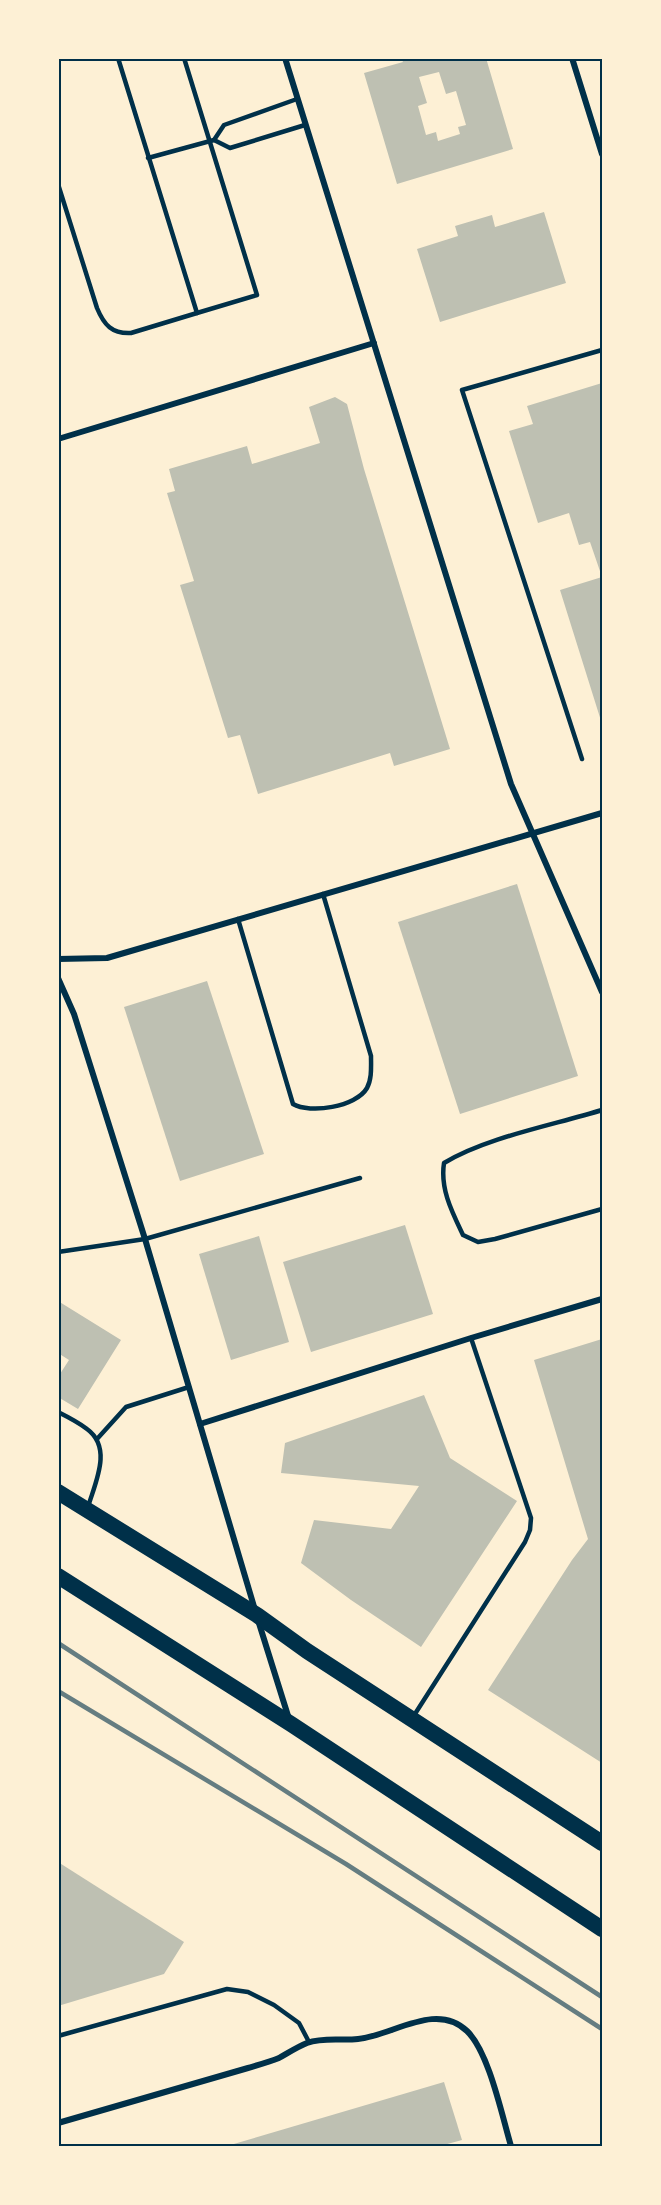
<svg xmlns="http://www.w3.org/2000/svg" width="661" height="2205" font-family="Poppins,sans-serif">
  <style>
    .building { fill: #bec0b2; fill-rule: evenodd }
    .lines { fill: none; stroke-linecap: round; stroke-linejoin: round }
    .service { stroke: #003049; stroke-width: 4.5 }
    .minor { stroke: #003049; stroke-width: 6 }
    .trunk { stroke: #003049; stroke-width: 16 }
    .rail { stroke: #657d81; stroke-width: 4.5 }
    .neatline { fill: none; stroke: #003049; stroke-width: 2 }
  </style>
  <rect width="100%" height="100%" fill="#fdf0d5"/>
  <g class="building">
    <path d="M401,58H486L513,149L397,184L364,73L403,62ZM439,72L446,94L456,91L466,125L458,127L460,134L438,141L436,132L426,135L418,106L427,103L419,77Z"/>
    <path d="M544,212L566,283L440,322L417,249L458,236L455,226L492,215L495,227Z"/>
    <path d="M602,383V724L560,590L602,577L590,542L579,545L569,513L538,523L509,431L533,424L527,406Z"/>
    <path d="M335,397L347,404L364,469L450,749L394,766L390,753L258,794L240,735L228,738L180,585L194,581L167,493L175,491L169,469L247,446L252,464L320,443L309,407Z"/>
    <path d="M517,884L578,1076L460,1114L398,922Z"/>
    <path d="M207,981L264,1154L180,1181L124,1007Z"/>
    <path d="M405,1225L433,1314L311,1352L283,1262Z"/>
    <path d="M259,1236L289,1342L231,1360L199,1254Z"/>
    <path d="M58,1301L121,1340L78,1409L58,1397V1377L69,1360L58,1353Z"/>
    <path d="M602,1339V1763L488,1690L572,1560L588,1539L534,1360Z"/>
    <path d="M424,1395L450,1458L517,1501L421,1647L351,1600L301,1563L314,1520L391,1529L419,1486L281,1473L285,1443Z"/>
    <path d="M58,1862L184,1942L164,1974L58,2006Z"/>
    <path d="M444,2082L462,2140L440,2146H227Z"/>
  </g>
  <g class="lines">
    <g class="service">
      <path d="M184,58L257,295L197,313"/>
      <path d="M214,140L224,125L297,99"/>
      <path d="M148,158L214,140L230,148L305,125"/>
      <path d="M58,184L97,308C104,325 112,334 131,333L197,313L118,58"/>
      <path d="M582,759L462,390L602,350"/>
      <path d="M238,919L293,1104C310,1114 356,1107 367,1088C372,1079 371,1067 371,1056L323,894"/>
      <path d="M602,1110C554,1125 487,1137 444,1163C440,1189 452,1212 463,1235L478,1242L495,1239L602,1209"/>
      <path d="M58,1252L145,1239L360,1178"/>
      <path d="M58,1412C68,1417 78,1422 87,1429C113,1448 95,1483 88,1507"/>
      <path d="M97,1439L126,1407L189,1387"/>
      <path d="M413,1717L525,1542L530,1530L531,1518L471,1338"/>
      <path d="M58,2036L227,1989L248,1992L274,2005L299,2023L309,2042"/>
    </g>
    <g class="minor">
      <path d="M285,58L511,784L602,992"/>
      <path d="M572,58L602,154"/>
      <path d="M58,439L374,343"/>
      <path d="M58,959L107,958L602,813"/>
      <path d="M58,978L74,1014L145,1239L255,1610"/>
      <path d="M200,1424L471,1338L602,1299"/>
      <path d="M258,1620L289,1719"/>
      <path d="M58,2123L248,2068C258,2065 269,2062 279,2058C288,2053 297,2047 307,2043C324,2037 341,2041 358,2039C392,2036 436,2001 467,2031C489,2052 502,2116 511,2146"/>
    </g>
    <g class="trunk">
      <path d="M58,1492L257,1615L307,1651L602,1843"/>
      <path d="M58,1576L291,1724L602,1929"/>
    </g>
    <g class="rail">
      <path d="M58,1643L602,1997"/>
      <path d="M58,1691L346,1864L602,2029"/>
    </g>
  </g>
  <rect width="661" height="2205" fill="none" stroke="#fdf0d5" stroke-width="120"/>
  <rect x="60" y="60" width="541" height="2085" class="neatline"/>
</svg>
